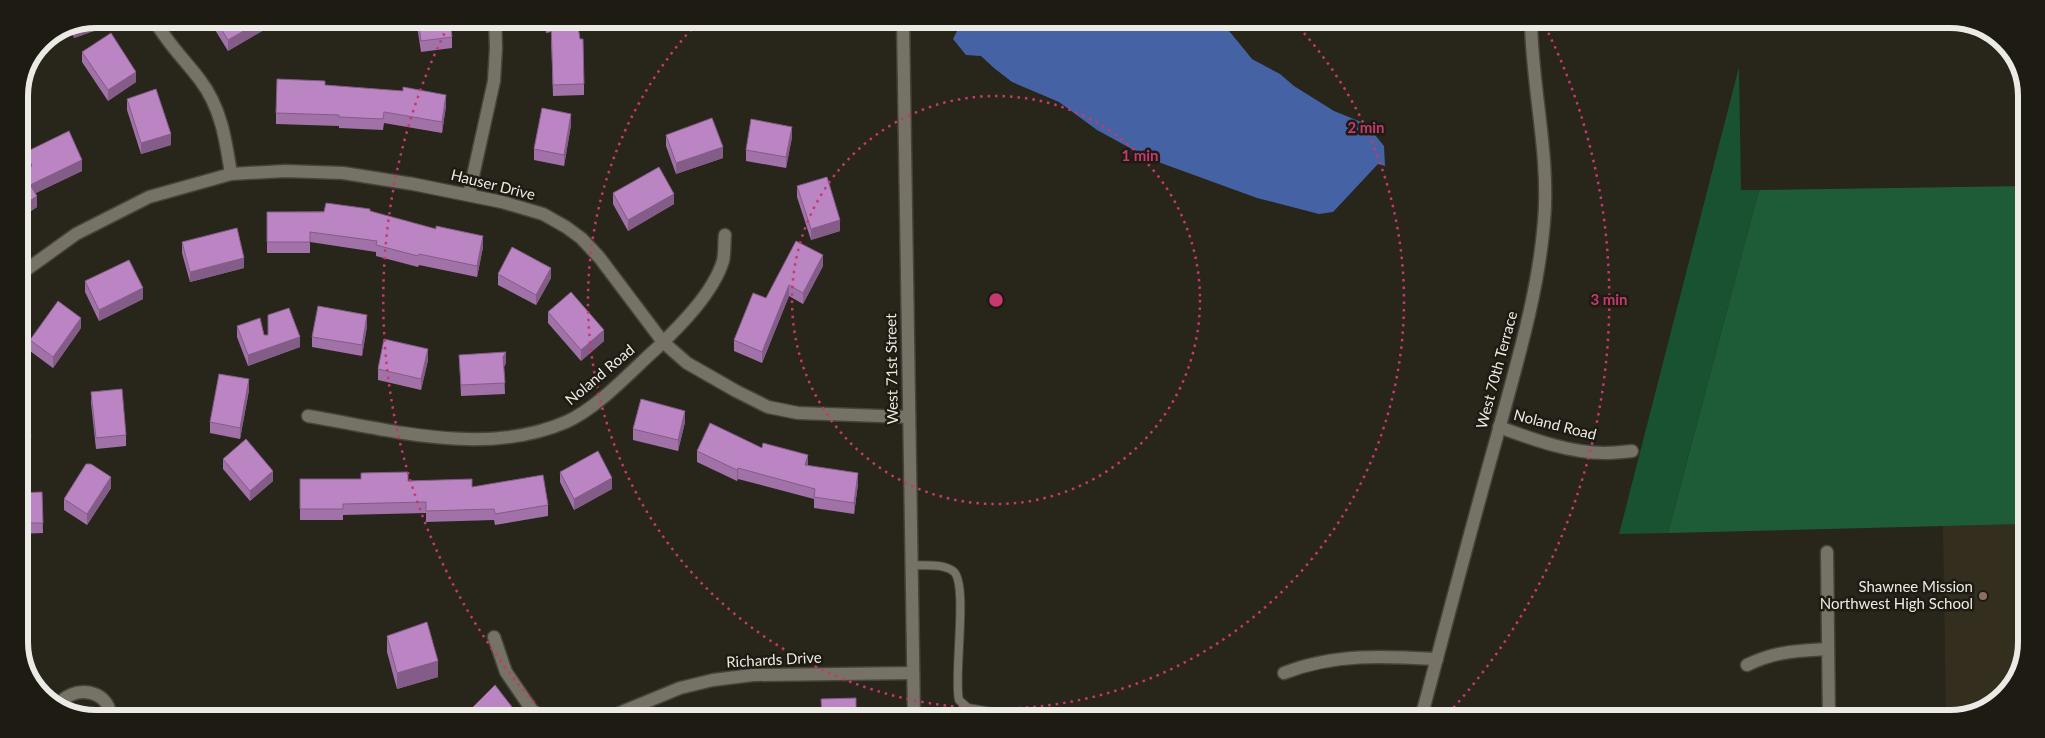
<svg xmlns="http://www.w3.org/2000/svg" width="2045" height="738" font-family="Lato,sans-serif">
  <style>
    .built { fill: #332e1e }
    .green { fill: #185230 }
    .forest { fill: #1e5c37 }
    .water { fill: #4563a4 }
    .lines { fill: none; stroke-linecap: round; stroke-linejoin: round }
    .service-casing { stroke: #46433b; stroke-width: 10 }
    .minor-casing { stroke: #46433b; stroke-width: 15 }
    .tertiary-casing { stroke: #46433b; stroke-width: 15 }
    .service { stroke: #767266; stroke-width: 8 }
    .minor { stroke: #767266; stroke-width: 12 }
    .tertiary { stroke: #767266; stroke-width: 12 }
    .wall { fill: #a172a8 }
    .shaded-wall { fill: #835c88 }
    .building { fill: #bb84c3; stroke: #835c88 }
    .ring { fill: none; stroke: #c83870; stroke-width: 2.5; stroke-dasharray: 2.5 5 }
    .education-dot { fill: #8d6e63; stroke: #1e1b12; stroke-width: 2 }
    .labels { text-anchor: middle; stroke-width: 5; stroke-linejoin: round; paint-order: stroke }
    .street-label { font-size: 15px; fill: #eceae4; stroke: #1e1b12 }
    .poi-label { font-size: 15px; fill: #eceae4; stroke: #1e1b12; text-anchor: end }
    .rim { fill: none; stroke: #eceae4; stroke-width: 6 }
    .centre { fill: #c83870; stroke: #1e1b12; stroke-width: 2.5 }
    .ring-label { font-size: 15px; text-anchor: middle; font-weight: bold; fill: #c83870; stroke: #1e1b12; stroke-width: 5; stroke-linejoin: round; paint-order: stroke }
  </style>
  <rect width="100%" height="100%" fill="#28251b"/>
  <path class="built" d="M2023,524L2022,667L1996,703L1946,719L1943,526Z"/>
  <path class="green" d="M1739,67L1741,190H1759L1668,533L1619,534Z"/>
  <path class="forest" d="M2025,186L2023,524L1668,533L1759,190Z"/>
  <path class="water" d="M973,21H1221L1252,59L1280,74L1294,86L1334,111L1366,124L1384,146L1385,166L1378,164L1333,212L1319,214L1257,198L1150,159L1097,130L1059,102L1012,82L994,68L981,56L966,55L953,39L959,27Z"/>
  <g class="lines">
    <g class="service-casing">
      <path id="service" d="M911,565C924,566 942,563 953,571C969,582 953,677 959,700L968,708L1022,717"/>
    </g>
    <g class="minor-casing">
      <g id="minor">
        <path d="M154,19C166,42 185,60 200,80C221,107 226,141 231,174"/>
        <path d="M469,194L494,81L496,48L495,20"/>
        <path d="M19,275L76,234L149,197L231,174L285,171L343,173L413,184L502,202L543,214L566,227L581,238L599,257L663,342L687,363L736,391L768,407L798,413L909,417"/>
        <path d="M308,416C392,430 485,457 566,422C598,408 631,371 657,348C681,325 713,293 723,261C725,253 724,243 725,235"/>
        <path d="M19,424L24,435"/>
        <path d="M1499,427C1532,439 1569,453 1605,453C1614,453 1623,452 1632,451"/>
        <path d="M1827,552L1829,719"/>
        <path d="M494,637L506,672L536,716"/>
        <path d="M1747,665C1776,651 1796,651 1828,649"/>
        <path d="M1284,673C1334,653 1385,656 1437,659"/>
        <path d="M58,706C71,684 109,689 110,715"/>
        <path d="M614,716L624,711L680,688L713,680L753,675L913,673"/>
        <path d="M1421,718C1446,625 1470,532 1496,440C1515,369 1538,296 1544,222C1550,155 1532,88 1531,22"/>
      </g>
    </g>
    <g class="tertiary-casing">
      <path id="tertiary" d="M903,20L914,717"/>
    </g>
    <use href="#service" class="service"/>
    <use href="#minor" class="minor"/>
    <use href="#tertiary" class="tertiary"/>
  </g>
  <g class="wall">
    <path d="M96,19H102V28L74,38L71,29Z"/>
    <path d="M212,19H277L269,27L228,51L212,25Z"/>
    <path d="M416,19L450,20L452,37V48L421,52Z"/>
    <path d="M544,20H577L584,84V95L553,96L551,32L546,33Z"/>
    <path d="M82,52L136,82L108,101L82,62Z"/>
    <path d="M325,85L446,106L442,133L384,123L383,130L339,128V126L276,124V113Z"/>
    <path d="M127,99L171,145L141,154L127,110Z"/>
    <path d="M571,125L564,166L534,160V149Z"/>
    <path d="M666,135L723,158L676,174L666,146Z"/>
    <path d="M792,137L786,168L746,161V150Z"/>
    <path d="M26,152L82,171L35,193L37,207L19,219V175L28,168L26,163Z"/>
    <path d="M797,186L840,231L811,240L797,197Z"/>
    <path d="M613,193L674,204L628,231L613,204Z"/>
    <path d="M370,211L483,247L477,277L419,265L418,267L376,256V252L310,242V253H267V212Z"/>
    <path d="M182,242L244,268L190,282L182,253Z"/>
    <path d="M823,266L803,304L789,296L762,363L734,351V340L766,298Z"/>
    <path d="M498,274L551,278L536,305L498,285Z"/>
    <path d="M85,281L143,299L99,321L85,292Z"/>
    <path d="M548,312L604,341L581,361L548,323Z"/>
    <path d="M237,326L300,347L248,366L237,337Z"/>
    <path d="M367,326L362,356L312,347V337Z"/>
    <path d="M81,328L53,368L30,351V340Z"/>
    <path d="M459,355L506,363L504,367L505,394L461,396Z"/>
    <path d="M428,360L421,390L378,380V369Z"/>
    <path d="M249,390L240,439L210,433V422Z"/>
    <path d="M91,392L126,435V446L96,449L91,403Z"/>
    <path d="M685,422L678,451L633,440V429Z"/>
    <path d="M762,448L858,484L854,514L814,508V499L738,479L737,481L697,462V451Z"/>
    <path d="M223,459L273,481L250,501L223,469Z"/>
    <path d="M560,472L612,489L574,510L560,482Z"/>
    <path d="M300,479L408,481L472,487L548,505V516L495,525L494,520L426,522V513L343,515V520H300Z"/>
    <path d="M111,488L87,525L64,510V499Z"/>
    <path d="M42,492L43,533L19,534V493Z"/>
    <path d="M387,636L438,677L397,689L387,652Z"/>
    <path d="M471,709L519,716H471Z"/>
  </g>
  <g class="shaded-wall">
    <path d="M99,19H102V28L74,38V28Z"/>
    <path d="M264,19H277L269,27L228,51V40Z"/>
    <path d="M136,72V82L108,101V90Z"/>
    <path d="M446,95V106L442,133V122Z"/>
    <path d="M571,114V125L564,166V155Z"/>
    <path d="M792,127V137L786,168V157Z"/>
    <path d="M171,134V145L141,154V143Z"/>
    <path d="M723,147V158L676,174V163Z"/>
    <path d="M82,160V171L30,196V185Z"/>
    <path d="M674,194V204L628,231V220Z"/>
    <path d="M37,196V207L19,219V208Z"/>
    <path d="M840,220V231L811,240V229Z"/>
    <path d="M483,236V247L477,277V266Z"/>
    <path d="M823,255V266L803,304V293Z"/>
    <path d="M244,258V268L190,282V272Z"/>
    <path d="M551,268V278L536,305V295Z"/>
    <path d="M789,285V296L762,363V352Z"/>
    <path d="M143,288V299L99,321V310Z"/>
    <path d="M367,315V326L362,356V345Z"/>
    <path d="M81,318V328L53,368V357Z"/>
    <path d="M604,330V341L581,361V350Z"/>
    <path d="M300,337V347L248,366V355Z"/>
    <path d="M428,349V360L421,390V379Z"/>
    <path d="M506,352V363L503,368V357Z"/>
    <path d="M249,379V390L240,439V428Z"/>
    <path d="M685,411V422L678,451V440Z"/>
    <path d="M808,455V466L805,465Z"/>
    <path d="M738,468V479L737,481V470Z"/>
    <path d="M273,471V481L250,501V491Z"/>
    <path d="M858,473V484L854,514V503Z"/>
    <path d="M111,477V488L87,525V514Z"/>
    <path d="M612,478V489L574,510V499Z"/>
    <path d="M438,661V677L397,689V673Z"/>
  </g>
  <g class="building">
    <path d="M215,19H264L228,40Z"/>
    <path d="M418,19L450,20L452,37L421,41Z"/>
    <path d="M546,20H577L580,39H583L584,84L553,85L551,21L546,22Z"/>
    <path d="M111,33L136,72L108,90L82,52Z"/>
    <path d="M277,79L325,81V85L403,91V87L446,95L442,122L384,112L383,119L339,117V115L276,113Z"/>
    <path d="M156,89L171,134L141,143L127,99Z"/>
    <path d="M542,108L571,114L564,155L534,149Z"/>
    <path d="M712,118L723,147L676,163L666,135Z"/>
    <path d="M751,119L792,127L786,157L746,150Z"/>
    <path d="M69,131L82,160L30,185L37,196L19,208V175L32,166L26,152Z"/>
    <path d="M659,167L674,194L628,220L613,193Z"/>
    <path d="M827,177L840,220L811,229L797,186Z"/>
    <path d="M326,203L370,209V211L436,229V226L483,236L477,266L419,254L418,256L376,245L377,241L310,232V242H267V212H324Z"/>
    <path d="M237,228L244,258L190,272L182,242Z"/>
    <path d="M796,241L823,255L803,293L789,285L762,352L734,340L753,293L766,298Z"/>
    <path d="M512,247L551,268L536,295L498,274Z"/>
    <path d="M129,260L143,288L99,310L85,281Z"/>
    <path d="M571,292L604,330L581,350L548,312Z"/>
    <path d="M58,301L81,318L53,357L30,340Z"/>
    <path d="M318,306L367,315L362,345L312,337Z"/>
    <path d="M289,308L300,337L248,355L237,326L260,318L264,335H268V315Z"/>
    <path d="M384,339L428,349L421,379L378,369Z"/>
    <path d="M506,352L503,357L505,383L461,385L459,355Z"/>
    <path d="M219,374L249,379L240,428L210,422Z"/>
    <path d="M122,389L126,435L96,438L91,392Z"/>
    <path d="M641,399L685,411L678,440L633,429Z"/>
    <path d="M710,423L762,448L763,443L808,455L805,465L858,473L854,503L814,497L815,489L738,468L737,470L697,451Z"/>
    <path d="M246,439L273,471L250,491L223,459Z"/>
    <path d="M598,451L612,478L574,499L560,472Z"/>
    <path d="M86,464H91L111,477L87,514L64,499Z"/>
    <path d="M408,472V481L472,479V487L543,475L548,505L495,514L494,509L426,511V502L343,504V509H300V479H361V473Z"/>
    <path d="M42,492L43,523H19V493Z"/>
    <path d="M427,622L438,661L397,673L387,636Z"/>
    <path d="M495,685L519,716H477L471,709Z"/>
    <path d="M856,698V717H822L821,699Z"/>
  </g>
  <g class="ring">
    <circle cx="996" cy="300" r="204"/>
    <path d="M1294 22A408 408 0 1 1 698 22"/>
    <path d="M544 714A613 613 0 0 1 450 22M1545 26A613 613 0 0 1 1444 718"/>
  </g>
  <circle class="education-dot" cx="1983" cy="596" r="5"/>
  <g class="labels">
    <g class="street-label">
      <text transform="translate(493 185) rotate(14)" y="5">Hauser Drive</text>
      <text transform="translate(892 369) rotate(-91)" y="5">West 71st Street</text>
      <text transform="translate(1497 370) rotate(-75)" y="5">West 70th Terrace</text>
      <text transform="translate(600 375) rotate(-40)" y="5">Noland Road</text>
      <text transform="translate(1555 425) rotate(14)" y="5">Noland Road</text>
      <text transform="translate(774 660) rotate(-3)" y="5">Richards Drive</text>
    </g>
    <g class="poi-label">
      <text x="1973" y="592">Shawnee Mission<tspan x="1973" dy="17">Northwest High School</tspan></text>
    </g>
  </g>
  <path d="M0 0H2045V738H0ZM96 28H1950A68 68 0 0 1 2018 96V642A68 68 0 0 1 1950 710H96A68 68 0 0 1 28 642V96A68 68 0 0 1 96 28Z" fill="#1e1b12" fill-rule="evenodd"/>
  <path class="rim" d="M96 28H1950A68 68 0 0 1 2018 96V642A68 68 0 0 1 1950 710H96A68 68 0 0 1 28 642V96A68 68 0 0 1 96 28Z"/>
  <circle cx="996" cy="300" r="8" class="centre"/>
  <g class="ring-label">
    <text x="1366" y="133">2 min</text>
    <text x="1140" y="161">1 min</text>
    <text x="1609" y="305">3 min</text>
  </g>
</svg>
